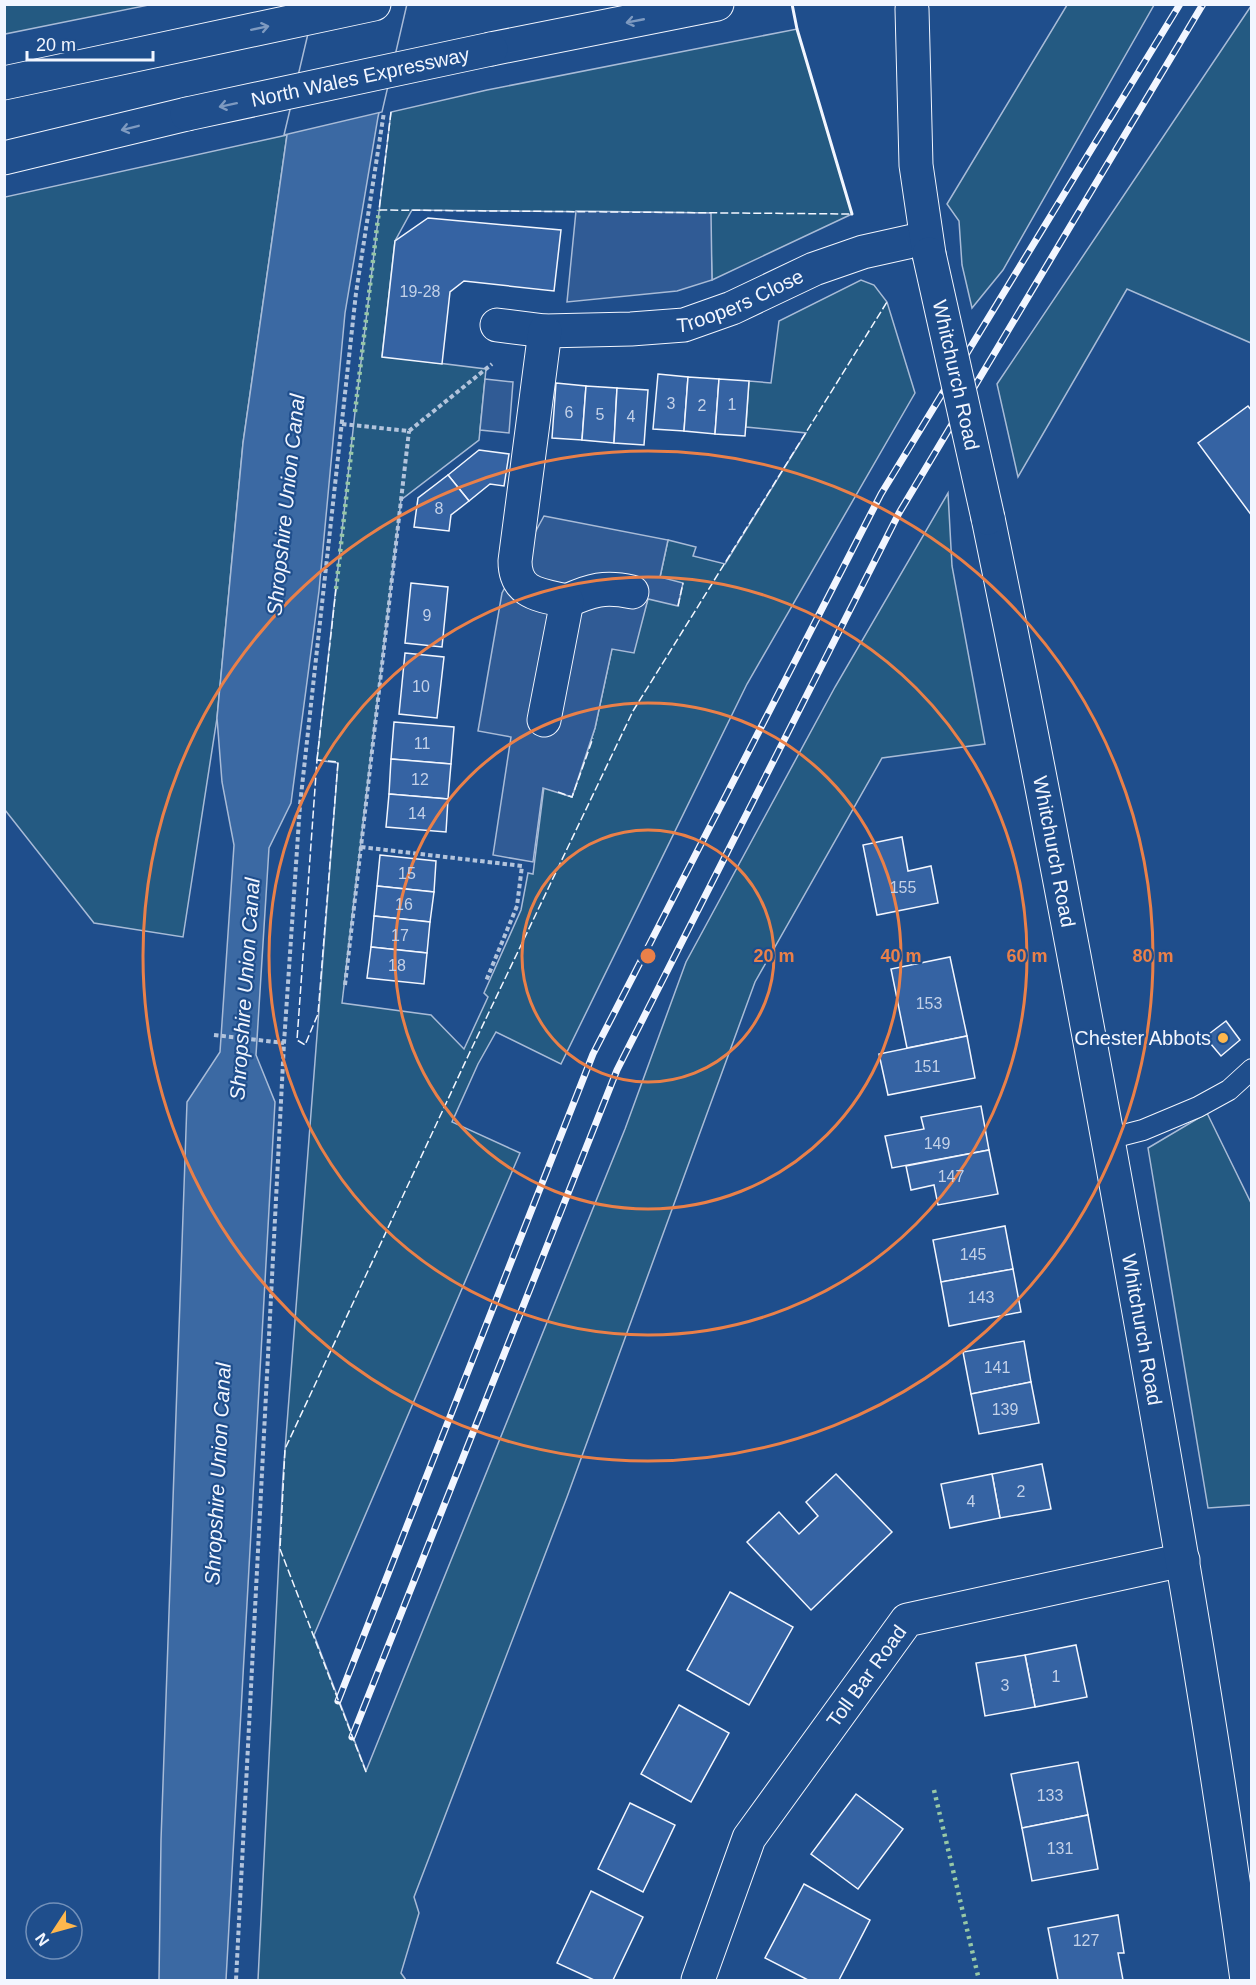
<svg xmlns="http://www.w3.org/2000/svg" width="1256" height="1985" font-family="Helvetica,sans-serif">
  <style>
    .green { fill: #245a82; stroke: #a8bbd7; stroke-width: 1.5 }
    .parking { fill: #305b95; stroke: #a8bbd7; stroke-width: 1.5 }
    .water { fill: #3b69a3; stroke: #a8bbd7; stroke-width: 1.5 }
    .pier { fill: #1f4e8c; stroke: #a8bbd7; stroke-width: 1.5 }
    .building { fill: #3563a3; stroke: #f2f6ff; stroke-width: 1.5 }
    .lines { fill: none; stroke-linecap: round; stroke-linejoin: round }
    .service-casing { stroke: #f2f6ff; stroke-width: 22 }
    .minor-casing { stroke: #f2f6ff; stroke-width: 35 }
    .trunk-casing { stroke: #f2f6ff; stroke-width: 35 }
    .path { stroke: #b3c4dc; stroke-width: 4; stroke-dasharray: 4.5 3; stroke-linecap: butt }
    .service { stroke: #1f4e8c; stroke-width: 20 }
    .minor { stroke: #1f4e8c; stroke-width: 33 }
    .trunk { stroke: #1f4e8c; stroke-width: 33 }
    .rail-casing { stroke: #f2f6ff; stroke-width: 7 }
    .rail { stroke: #1f4e8c; stroke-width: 4.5; stroke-dasharray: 14; stroke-linecap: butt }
    .trunk-bridge-casing { stroke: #f2f6ff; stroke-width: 35; stroke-linecap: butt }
    .trunk-bridge { stroke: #1f4e8c; stroke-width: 33 }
    .hedge { stroke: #97c8a6; stroke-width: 4.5; stroke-dasharray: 3 4.5; stroke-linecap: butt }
    .fence { stroke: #f2f6ff; stroke-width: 1.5; stroke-dasharray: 8 3; stroke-linecap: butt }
    .wall { stroke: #f2f6ff; stroke-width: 3 }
    .oneway { stroke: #7e9ac0 }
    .ring { fill: none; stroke: #ea8049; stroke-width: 3 }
    .poi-dot { fill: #ffb74d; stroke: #1f4e8c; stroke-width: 2 }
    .labels { text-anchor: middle; stroke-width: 4.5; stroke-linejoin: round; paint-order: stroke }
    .number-label { font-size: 16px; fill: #c3d1e8 }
    .street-label { font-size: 20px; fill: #f2f6ff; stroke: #1f4e8c }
    .poi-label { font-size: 20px; fill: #f2f6ff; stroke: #1f4e8c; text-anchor: end }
    .water-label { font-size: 21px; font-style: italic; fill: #f2f6ff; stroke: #1f4e8c }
    .centre { fill: #ea8049; stroke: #1f4e8c; stroke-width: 3 }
    .ring-label { font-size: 18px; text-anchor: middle; font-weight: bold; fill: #ea8049; stroke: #1f4e8c; stroke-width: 4.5; stroke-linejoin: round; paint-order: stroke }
  </style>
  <rect width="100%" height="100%" fill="#1f4e8c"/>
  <g class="green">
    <path d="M5,4H149V5L5,34Z"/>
    <path d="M1067,5H1154L1003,270L972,308L962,265L959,221L947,204Z"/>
    <path d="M1251,6V343L1127,289L1018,477L997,384Z"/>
    <path d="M797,29L852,214L712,280L710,213L412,210L395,241L382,356L486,369L479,440L401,500L342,1003L431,1015L464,1049L488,997L484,993L521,910L528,873L533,874L544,787L572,797L595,728L612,648L640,626L648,598L678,605L660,577L668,540L696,547L693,556L725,564L806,433L746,427L749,381L771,383L779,321L861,280L874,285L887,302L915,393L747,684L561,1064L496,1032L478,1064L452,1122L520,1153L314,1635L366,1771L625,1129L686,962L835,687L948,493L952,566L985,744L882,758L755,982L567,1497L414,1897L419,1913L401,1973L406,1980H258L283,1476L338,763L317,760L355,412L391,112L487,90Z"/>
    <path d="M287,135L243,443L217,718L183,937L94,923L5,810V197Z"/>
    <path d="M1207,1113L1251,1203V1505L1208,1508L1148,1148Z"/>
  </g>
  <g class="parking">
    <path d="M576,211L711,213L712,280L677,291L567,302Z"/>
    <path d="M485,379L513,382L509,433L480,430Z"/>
    <path d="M544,516L668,540L660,577L683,583L678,606L648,599L634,653L612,649L595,728L572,797L543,788L533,862L493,855L511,737L478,731L502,593Z"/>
  </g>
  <path class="water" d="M318,5H404L378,117L345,313L319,591L291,803L269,848L256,1055L275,1102L226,1980H159L161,1840L187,1102L220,1052L234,845L222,782L217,718L223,654L243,443L287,135Z"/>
  <path class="pier" d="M315,4H407L382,112L284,135Z"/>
  <g class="building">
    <path d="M428,218L561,230L554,291L464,281L450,292L442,364L382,357L395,241Z"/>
    <path d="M658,374L688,377L684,431L653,429Z"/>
    <path d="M688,377L719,379L715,434L684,431Z"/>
    <path d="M719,379L749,381L745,436L715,434Z"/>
    <path d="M556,383L586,386L582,440L552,438Z"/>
    <path d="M586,386L617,388L614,443L582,440Z"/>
    <path d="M617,388L648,390L644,445L614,443Z"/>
    <path d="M1248,406L1252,411V516L1198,443Z"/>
    <path d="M479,450L509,454L504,486L490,484L469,501L448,475Z"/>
    <path d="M448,475L469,501L451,515L449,531L414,527L418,498Z"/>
    <path d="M411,583L448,587L442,647L405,643Z"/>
    <path d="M405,653L444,657L437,718L399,714Z"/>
    <path d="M394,722L454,727L451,764L391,759Z"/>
    <path d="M391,759L451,764L448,799L389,794Z"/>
    <path d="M389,794L448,799L446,832L386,827Z"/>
    <path d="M902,837L908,871L931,866L938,903L877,915L863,845Z"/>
    <path d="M380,855L436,861L434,892L377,886Z"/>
    <path d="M377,886L434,892L430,922L374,916Z"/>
    <path d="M374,916L430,922L427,953L371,947Z"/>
    <path d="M371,947L427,953L424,984L367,978Z"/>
    <path d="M950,957L967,1036L907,1048L891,969Z"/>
    <path d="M1226,1021L1240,1040L1221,1056L1205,1037Z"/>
    <path d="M967,1036L975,1078L888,1095L879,1054Z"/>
    <path d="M981,1106L989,1150L892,1168L885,1136L924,1129L921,1117Z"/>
    <path d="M989,1150L998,1194L938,1205L934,1185L911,1190L906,1166Z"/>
    <path d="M1005,1226L1013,1269L941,1282L933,1240Z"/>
    <path d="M1013,1269L1021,1312L949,1326L941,1282Z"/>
    <path d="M1024,1341L1031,1382L971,1394L963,1352Z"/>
    <path d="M1031,1382L1039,1423L979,1434L971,1394Z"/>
    <path d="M1042,1464L1051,1509L1000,1518L992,1474Z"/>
    <path d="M836,1474L892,1532L811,1610L747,1542L779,1512L799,1534L818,1516L806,1502Z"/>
    <path d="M992,1474L1000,1518L950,1528L941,1484Z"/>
    <path d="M730,1592L793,1627L749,1705L687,1670Z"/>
    <path d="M1076,1645L1087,1697L1035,1707L1025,1655Z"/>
    <path d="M1025,1655L1035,1707L985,1716L976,1663Z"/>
    <path d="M679,1705L729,1733L691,1802L641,1774Z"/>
    <path d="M1078,1762L1088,1815L1022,1828L1011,1774Z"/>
    <path d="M856,1794L903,1829L858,1889L811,1854Z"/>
    <path d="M630,1803L675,1825L643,1892L598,1869Z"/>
    <path d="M1088,1815L1098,1869L1032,1881L1022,1828Z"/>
    <path d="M804,1884L870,1920L839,1980H808L765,1958Z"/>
    <path d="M591,1891L643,1917L613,1980H594L557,1963Z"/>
    <path d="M1118,1915L1124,1953H1118L1123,1980H1058L1048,1928Z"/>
  </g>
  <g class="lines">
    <g class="service-casing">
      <path id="service" d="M1108,1139L1143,1130L1198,1107L1229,1090L1252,1069"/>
    </g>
    <g class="minor-casing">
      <g id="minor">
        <path id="s1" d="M497,325L545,331L631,329L684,325L732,308L814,269L863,252L926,238"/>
        <path d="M567,601C591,590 605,586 632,592"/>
        <path d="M544,720L567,601C540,595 515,594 515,561L545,331"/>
        <path id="s2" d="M698,1980L749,1838L907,1620L1183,1560"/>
      </g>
    </g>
    <g class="trunk-casing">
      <g id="trunk">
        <path d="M912,9L916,165L929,254"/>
        <path d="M491,49L717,4"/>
        <path d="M4,83L374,4"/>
        <path d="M4,158L187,114"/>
        <path id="s3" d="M988,518C1040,769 1087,1021 1132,1273C1174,1508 1215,1744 1247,1980"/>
      </g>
    </g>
    <g class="path">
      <path d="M342,424L409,431L492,364"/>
      <path d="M361,847L522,866L517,906L486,981"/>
      <path d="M345,985L409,431"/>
      <path d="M214,1035L284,1043"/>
      <path d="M236,1980L284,1043L300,805L356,293L384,112"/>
    </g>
    <use href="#service" class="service"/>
    <use href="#minor" class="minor"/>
    <use href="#trunk" class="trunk"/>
    <g class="rail-casing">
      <g id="rail">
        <path d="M338,1701L593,1054L881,494L1180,4"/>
        <path d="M352,1737L617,1070L899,513L1203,4"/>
      </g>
    </g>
    <use href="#rail" class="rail"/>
    <g class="trunk-bridge-casing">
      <g id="trunk-bridge">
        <path id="s4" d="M187,114L491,49"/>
        <path id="s5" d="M929,254L988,518"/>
      </g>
    </g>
    <use href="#trunk-bridge" class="trunk-bridge"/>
    <g class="hedge">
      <path d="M355,412L379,210"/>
      <path d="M336,589L353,436"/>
      <path d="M934,1790L979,1980"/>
    </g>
    <g class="fence">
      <path d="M391,112L379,210L852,214"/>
      <path d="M678,606L683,583"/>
      <path d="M317,760L338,762L318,1014L305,1045L297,1040Z"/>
      <path d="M317,760L336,589"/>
      <path d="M558,792L572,797L593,738"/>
      <path d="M366,1772L280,1549L285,1449L469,1054L633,711L887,302"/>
    </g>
    <path class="wall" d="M792,4L797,29L852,214"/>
  </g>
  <defs><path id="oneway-shaft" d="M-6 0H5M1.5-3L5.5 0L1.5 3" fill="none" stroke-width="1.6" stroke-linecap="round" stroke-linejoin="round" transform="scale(1.5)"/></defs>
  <g class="oneway">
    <use href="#oneway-shaft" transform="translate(635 21) rotate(169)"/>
    <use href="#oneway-shaft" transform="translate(260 28) rotate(-12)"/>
    <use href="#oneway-shaft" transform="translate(228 105) rotate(168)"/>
    <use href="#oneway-shaft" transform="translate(130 128) rotate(166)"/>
  </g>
  <g class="ring">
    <circle cx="648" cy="956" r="126"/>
    <circle cx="648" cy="956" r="253"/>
    <circle cx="648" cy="956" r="379"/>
    <circle cx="648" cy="956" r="505"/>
  </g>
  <circle class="poi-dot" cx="1223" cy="1038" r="6"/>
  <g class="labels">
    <g class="number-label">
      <text x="420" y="297">19-28</text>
      <text x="671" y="409">3</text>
      <text x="732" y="410">1</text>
      <text x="702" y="411">2</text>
      <text x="569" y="418">6</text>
      <text x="600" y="420">5</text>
      <text x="631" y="422">4</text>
      <text x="439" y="514">8</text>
      <text x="427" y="621">9</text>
      <text x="421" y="692">10</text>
      <text x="422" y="749">11</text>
      <text x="420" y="785">12</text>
      <text x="417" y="819">14</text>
      <text x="407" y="879">15</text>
      <text x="903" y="893">155</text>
      <text x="404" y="910">16</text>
      <text x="400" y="941">17</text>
      <text x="397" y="971">18</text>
      <text x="929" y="1009">153</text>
      <text x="927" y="1072">151</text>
      <text x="937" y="1149">149</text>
      <text x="951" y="1182">147</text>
      <text x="973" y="1260">145</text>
      <text x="981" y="1303">143</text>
      <text x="997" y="1373">141</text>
      <text x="1005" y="1415">139</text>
      <text x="1021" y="1497">2</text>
      <text x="971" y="1507">4</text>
      <text x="1056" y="1682">1</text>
      <text x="1005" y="1691">3</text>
      <text x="1050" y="1801">133</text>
      <text x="1060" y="1854">131</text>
      <text x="1086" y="1946">127</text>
    </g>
    <g class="street-label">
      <text dy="7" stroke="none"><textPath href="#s4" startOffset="177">North Wales Expressway</textPath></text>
      <text dy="7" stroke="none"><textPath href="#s1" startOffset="248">Troopers Close</textPath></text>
      <text dy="7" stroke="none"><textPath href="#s5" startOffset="124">Whitchurch Road</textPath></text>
      <text dy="7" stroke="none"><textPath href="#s3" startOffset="340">Whitchurch Road</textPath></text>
      <text dy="7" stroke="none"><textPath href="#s3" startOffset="826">Whitchurch Road</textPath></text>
      <text dy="7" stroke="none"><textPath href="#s2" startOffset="351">Toll Bar Road</textPath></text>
    </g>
    <g class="poi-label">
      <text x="1211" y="1045">Chester Abbots</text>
    </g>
    <g class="water-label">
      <text transform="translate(286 505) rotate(-84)" y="7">Shropshire Union Canal</text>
      <text transform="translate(245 989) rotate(-86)" y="7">Shropshire Union Canal</text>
      <text transform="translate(218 1474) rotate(-87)" y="7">Shropshire Union Canal</text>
    </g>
  </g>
  <circle cx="648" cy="956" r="9" class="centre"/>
  <g class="ring-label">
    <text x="774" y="962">20 m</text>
    <text x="901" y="962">40 m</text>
    <text x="1027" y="962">60 m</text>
    <text x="1153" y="962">80 m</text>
  </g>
  <rect width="1256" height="1985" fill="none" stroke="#f2f6ff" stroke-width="12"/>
  <g transform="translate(54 1931) rotate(234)"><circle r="28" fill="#1f4e8c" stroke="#7391ba" stroke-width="1.5"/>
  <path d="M0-4.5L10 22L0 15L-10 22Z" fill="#ffb74d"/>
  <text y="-9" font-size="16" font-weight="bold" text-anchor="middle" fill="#f2f6ff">N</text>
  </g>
  <path d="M27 51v9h126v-9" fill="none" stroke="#f2f6ff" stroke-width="3"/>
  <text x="36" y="51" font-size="18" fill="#f2f6ff" stroke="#1f4e8c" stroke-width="4.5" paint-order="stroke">20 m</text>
</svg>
